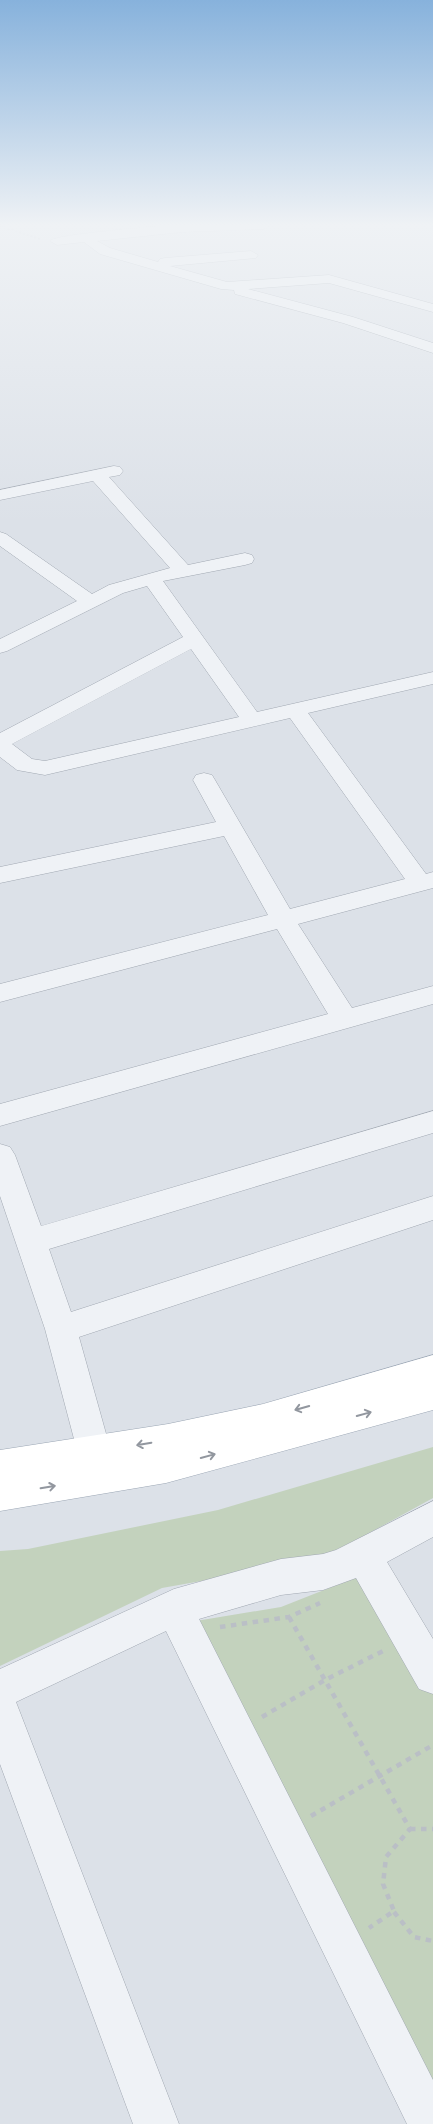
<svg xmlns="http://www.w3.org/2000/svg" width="433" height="2124" font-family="Barlow,sans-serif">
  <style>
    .green { fill: #c3d2bd }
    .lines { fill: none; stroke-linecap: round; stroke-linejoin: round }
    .minor-casing { stroke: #a1a8b2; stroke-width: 1 }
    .major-casing { stroke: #9ba6b4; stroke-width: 1 }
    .path-far1 { stroke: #babfc6; stroke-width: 2; stroke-dasharray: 2 2; stroke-linecap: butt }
    .path { stroke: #babfc6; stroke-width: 4.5; stroke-dasharray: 5.5 5.5; stroke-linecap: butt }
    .minor { fill: #eff2f6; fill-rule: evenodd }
    .major { fill: #fff; fill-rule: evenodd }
    .oneway { stroke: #92979f }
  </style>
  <rect width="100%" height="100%" fill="#dce1e8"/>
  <g class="green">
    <path d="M433,1447V1498L320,1560L162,1588L0,1666V1551L28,1549L218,1510Z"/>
    <path d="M362,1575L433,1693V2098L196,1621L281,1607Z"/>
  </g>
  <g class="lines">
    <g class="minor-casing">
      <g id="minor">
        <path d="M172,225H270L264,229L182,232L97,241L110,248L158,262L160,259L165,258L251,251L258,255L256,258L170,266L227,282L329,275L433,304V312L329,283L248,289L353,317L433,343V353L343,323L235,294L234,290L221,289L100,254L84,242L57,245L50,241C56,234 155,227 172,225Z"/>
        <path d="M114,466L120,467L123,471L120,475L109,477L188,565L245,553L252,555L254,559L252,563L245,565L163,581L257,712L433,672V684L308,713L426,874L433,872V888L298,924L352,1008L433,986V1004L0,1126V1104L328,1014L277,929L0,1002V984L268,915L224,836L0,883V867L216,822L193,780L196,775L204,773L212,775L215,780L290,909L405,879L290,718L45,775L17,770L0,757V733L183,637L147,586L123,593L7,651L0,653V639L77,601L0,546V532L6,534L92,594L109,585L170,568L93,481L0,500V490ZM191,649L239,717L45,761L32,759L12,744Z"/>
        <path d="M433,1111V1133L49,1249L71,1312L433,1196V1220L79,1337L117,1473L112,1484L100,1489L88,1484L83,1473L45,1329L0,1196V1144L10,1147L15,1155L41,1226Z"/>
        <path d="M433,1501V1537L387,1562L433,1639V1694L419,1689L356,1578L323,1590L281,1595L199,1619L433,2080V2124H407L166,1631L16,1702L179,2124H133L0,1764V1669L174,1589L281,1559L323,1554L336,1550Z"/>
      </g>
    </g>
    <g class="major-casing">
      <path id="major" d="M433,1355V1410L166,1483L0,1511V1450L168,1424L263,1404Z"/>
    </g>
    <path class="path-far1" d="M0,226L40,239"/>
    <g class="path">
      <path d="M289,1617L410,1829L386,1857L383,1884L394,1911L369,1928"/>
      <path d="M220,1627L289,1617L320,1603"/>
      <path d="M262,1717L325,1680L385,1650"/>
      <path d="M311,1816L433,1745"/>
      <path d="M410,1829H433"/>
      <path d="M394,1912L414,1937L433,1941"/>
    </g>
    <use href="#minor" class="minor"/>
    <use href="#major" class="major"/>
  </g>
  <defs><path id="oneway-shaft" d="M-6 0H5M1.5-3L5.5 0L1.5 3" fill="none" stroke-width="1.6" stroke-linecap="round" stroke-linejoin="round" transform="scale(1.25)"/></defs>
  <g class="oneway">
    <use href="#oneway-shaft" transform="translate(302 1408) rotate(164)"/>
    <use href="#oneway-shaft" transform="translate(364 1414) rotate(-15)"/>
    <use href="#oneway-shaft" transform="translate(144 1444) rotate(170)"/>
    <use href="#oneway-shaft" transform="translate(208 1456) rotate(-15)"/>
    <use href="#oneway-shaft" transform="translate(48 1487) rotate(-9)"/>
  </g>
  <linearGradient id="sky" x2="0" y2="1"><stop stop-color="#87b2dc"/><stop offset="0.43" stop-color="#eff2f5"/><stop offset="1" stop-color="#eff2f5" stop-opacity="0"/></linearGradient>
  <rect width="433" height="523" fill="url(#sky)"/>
</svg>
